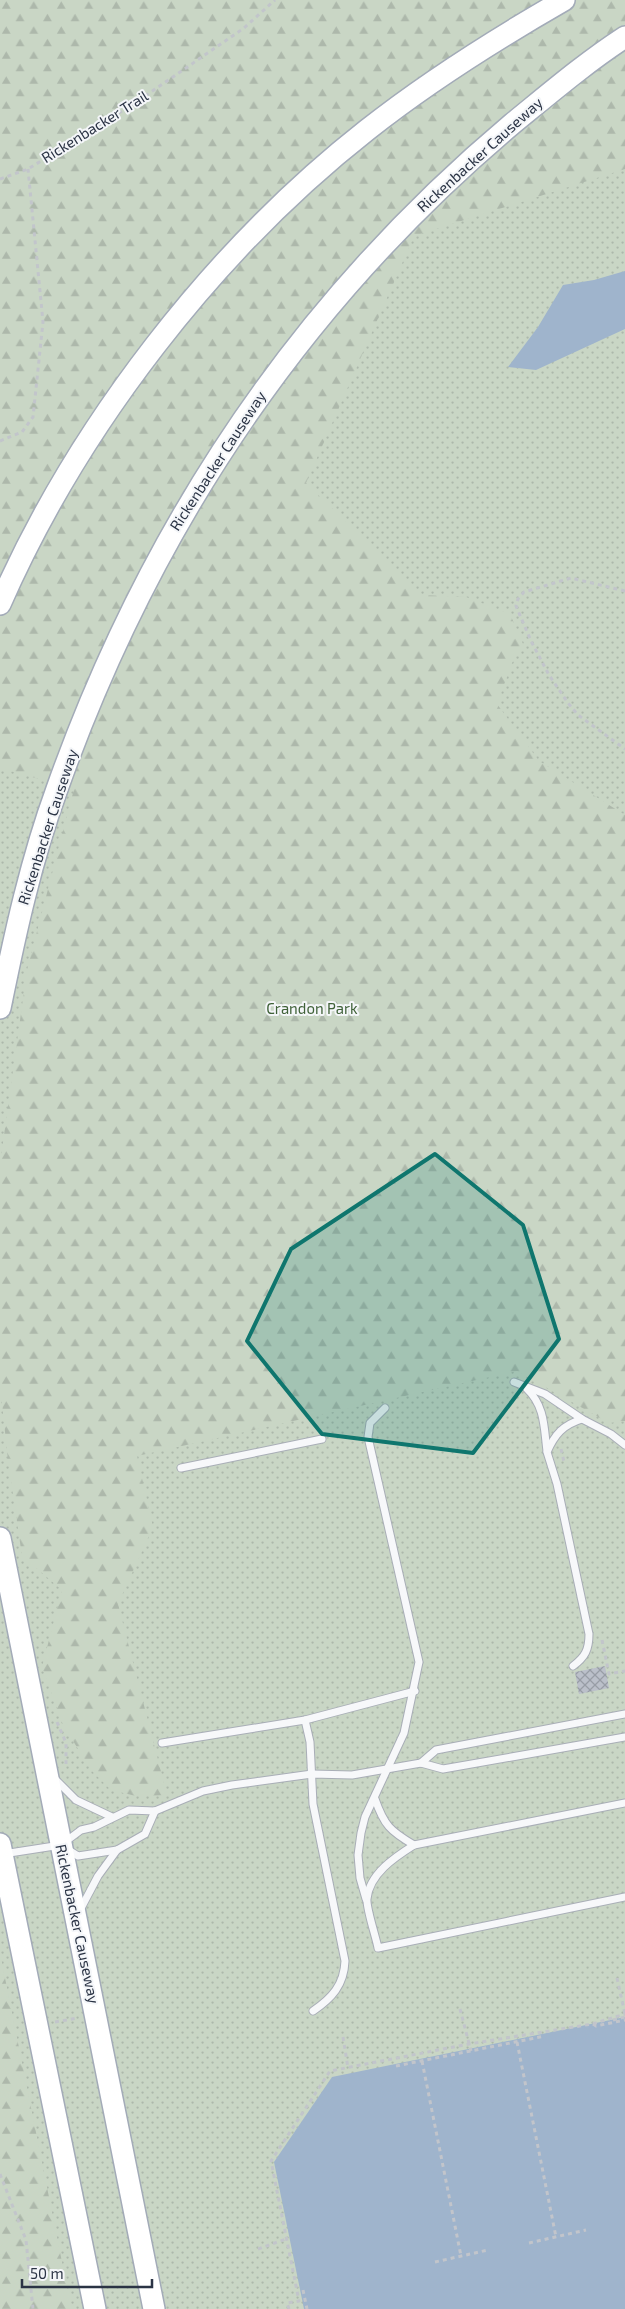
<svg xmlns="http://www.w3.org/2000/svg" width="625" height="2309" font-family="'Exo 2',sans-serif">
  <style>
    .grass { fill: url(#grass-dots) }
    .forest { fill: url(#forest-firs) }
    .water { fill: #9fb4cc }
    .building { fill: url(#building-cross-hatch) }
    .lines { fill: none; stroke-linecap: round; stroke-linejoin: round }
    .lane-casing { stroke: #a9aeb7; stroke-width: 9 }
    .primary-casing { stroke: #a3abb8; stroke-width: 24 }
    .path { stroke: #c2c5cb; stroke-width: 3; stroke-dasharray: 4 4; stroke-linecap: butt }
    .lane { stroke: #f7f8fa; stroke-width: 7 }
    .primary { stroke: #fff; stroke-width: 21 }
    .marked { fill: #0f766e; fill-opacity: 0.2; stroke: #0f766e; stroke-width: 4; stroke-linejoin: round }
    .labels { text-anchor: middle; stroke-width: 4; stroke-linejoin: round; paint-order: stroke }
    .street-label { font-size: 15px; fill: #2b3445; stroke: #f4f6f9 }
    .park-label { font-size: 15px; fill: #3f6138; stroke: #f4f6f9 }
  </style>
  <defs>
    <pattern id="grass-dots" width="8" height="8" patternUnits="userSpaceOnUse" patternTransform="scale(1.25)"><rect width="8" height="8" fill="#c9d6c5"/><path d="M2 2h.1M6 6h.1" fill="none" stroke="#adb8ab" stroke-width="1.8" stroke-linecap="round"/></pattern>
    <pattern id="forest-firs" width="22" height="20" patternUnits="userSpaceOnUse" patternTransform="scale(1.25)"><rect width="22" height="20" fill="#c9d6c5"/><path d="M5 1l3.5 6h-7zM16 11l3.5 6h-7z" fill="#adb8ab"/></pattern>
    <pattern id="building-cross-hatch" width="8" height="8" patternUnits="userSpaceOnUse" patternTransform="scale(1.25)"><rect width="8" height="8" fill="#bbc0ca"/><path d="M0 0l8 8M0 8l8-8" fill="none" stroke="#989da6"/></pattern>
  </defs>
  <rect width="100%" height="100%" fill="#e4e7ec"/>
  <path class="grass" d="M0,0H625V2018L304,2309H0Z"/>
  <g class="forest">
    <path d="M0,0H625V169L414,236L306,483L421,595L466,597L510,614L523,644L512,663L497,704L539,761L625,815V1421L609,1423L517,1371L137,1456L153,1527L118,1604L167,1795L136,1796L111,1790L92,1771L63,1725L42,1667L62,1590L22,1556L8,1460L0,1385V1164L27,970L74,789L0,768Z"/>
    <path d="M0,1953L67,2287L72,2309H0Z"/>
  </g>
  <g class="water">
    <path d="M625,271V329L536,370L508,367L538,327L563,285L594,280Z"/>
    <path d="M625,2017V2309H304L274,2162L332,2077Z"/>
  </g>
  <path class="building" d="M605,1666L609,1688L579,1694L575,1672Z"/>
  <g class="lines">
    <g class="lane-casing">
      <g id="lane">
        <path d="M514,1382L545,1394L582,1419L611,1434L625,1445"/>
        <path d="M527,1389C545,1406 544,1428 547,1451"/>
        <path d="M181,1468L322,1439"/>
        <path d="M573,1666C585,1657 589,1650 589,1634L557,1484L547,1452C555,1434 563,1425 582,1419"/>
        <path d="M305,1720L310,1742L313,1804L345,1961C344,1985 332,1998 313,2011"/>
        <path d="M162,1743L305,1720L415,1691"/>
        <path d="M421,1763L436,1750L625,1714"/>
        <path d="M55,1779L76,1800L112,1817"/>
        <path d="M375,1799C384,1825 390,1831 414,1845"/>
        <path d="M625,1803L414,1845C395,1857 369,1874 367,1899C366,1908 376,1937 378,1948L625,1897"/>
        <path d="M67,1849L78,1856L117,1850L145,1834L155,1811"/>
        <path d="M3,1854L61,1845L81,1830L94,1827L129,1810L155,1811L203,1791L232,1785L312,1774L352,1775L421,1763L443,1769L625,1737"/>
        <path d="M366,1899L360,1878L358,1855L361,1833L365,1817L404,1733L419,1662L368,1437L370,1423L385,1408"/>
        <path d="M79,1912L98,1876L117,1850"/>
      </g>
    </g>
    <g class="primary-casing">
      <g id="primary">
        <path d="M0,604C78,426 214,250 367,130C429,81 496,39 564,0"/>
        <path d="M0,1008C15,934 31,860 57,789C150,527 299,303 512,124C549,94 585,63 625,37"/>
        <path d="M0,1538L154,2309"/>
        <path d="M0,1844L95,2309"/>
      </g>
    </g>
    <g class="path">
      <path d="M0,179L28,169L135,103L244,28L275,0"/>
      <path d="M0,441L22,432L33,417L43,322L28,169"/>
      <path d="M625,591L571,578L524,592L518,599L516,606L531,641L549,675L568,703L578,715L625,749"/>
      <path d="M561,1449L564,1462"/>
      <path d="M602,1640L609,1674L625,1671"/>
      <path d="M57,1722L66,1743V1764"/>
      <path d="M617,1978L625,2014"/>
      <path d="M460,2009L471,2051"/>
      <path d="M613,2020L625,2017"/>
      <path d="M55,2022L78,2018"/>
      <path d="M593,2024L596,2026L625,2020"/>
      <path d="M343,2037L348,2068"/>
      <path d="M517,2042L556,2237"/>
      <path d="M422,2061L461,2256"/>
      <path d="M396,2066L545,2036"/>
      <path d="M0,2174L26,2240L33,2309"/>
      <path d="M529,2243L586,2230"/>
      <path d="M258,2249L286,2239"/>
      <path d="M435,2262L488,2250"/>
      <path d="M303,2290L307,2309"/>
      <path d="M289,2309L287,2303L299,2301L271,2161L330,2071L469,2044L592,2024L625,2014"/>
    </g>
    <use href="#lane" class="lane"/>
    <use href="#primary" class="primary"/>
  </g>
  <path class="marked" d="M435,1154L523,1225L559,1339L473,1453L322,1434L247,1341L291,1249Z"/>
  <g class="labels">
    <g class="street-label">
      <text transform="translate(95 127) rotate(-32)" y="5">Rickenbacker Trail</text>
      <text transform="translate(480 155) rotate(-42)" y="5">Rickenbacker Causeway</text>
      <text transform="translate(218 461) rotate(-57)" y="5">Rickenbacker Causeway</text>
      <text transform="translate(48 827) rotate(-72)" y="5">Rickenbacker Causeway</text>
      <text transform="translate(77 1924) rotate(78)" y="5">Rickenbacker Causeway</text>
    </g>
    <g class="park-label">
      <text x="312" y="1014">Crandon Park</text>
    </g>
  </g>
  <path d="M22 2279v8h130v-8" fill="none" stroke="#2b3445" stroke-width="2.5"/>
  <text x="30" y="2279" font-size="15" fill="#2b3445" stroke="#f4f6f9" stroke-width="4" paint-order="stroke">50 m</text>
</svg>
